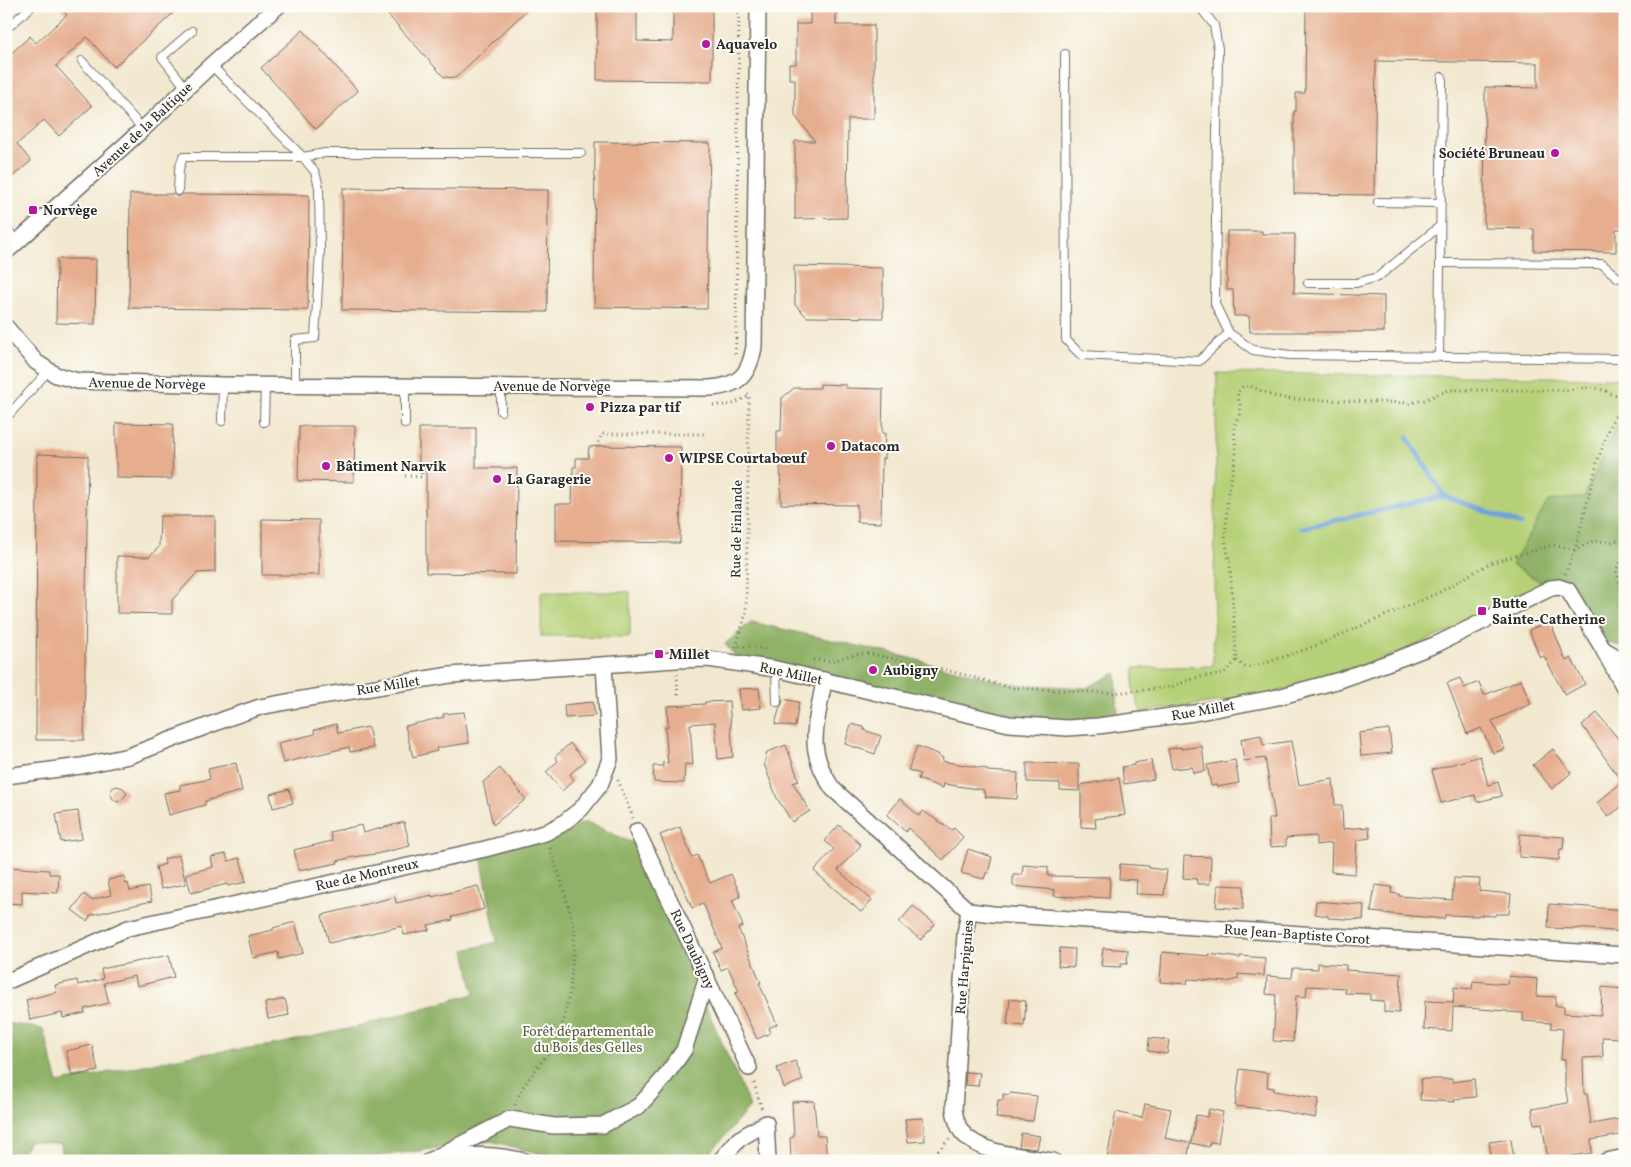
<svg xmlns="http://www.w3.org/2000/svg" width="1631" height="1167" font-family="Vollkorn,serif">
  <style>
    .green { fill: #b5d076; stroke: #707e50 }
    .forest { fill: #90b267; stroke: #5e6e49 }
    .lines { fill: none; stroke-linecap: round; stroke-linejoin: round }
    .stream { stroke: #6da3da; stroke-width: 5 }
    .building { fill: #e6ad8e }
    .lane-casing { stroke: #716d64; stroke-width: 10 }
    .street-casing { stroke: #716d64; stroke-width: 18 }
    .path { stroke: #716d64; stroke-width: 3; stroke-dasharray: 1 4; stroke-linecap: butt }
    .lane { stroke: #fff; stroke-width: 8 }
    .street { stroke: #fff; stroke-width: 15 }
    .poi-dot { fill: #b5179e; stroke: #fdfcf7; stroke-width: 2 }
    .labels { text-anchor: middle; stroke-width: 4; stroke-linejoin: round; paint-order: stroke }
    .poi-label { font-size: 14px; font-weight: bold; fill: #2b2b2b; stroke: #fdfcf7; text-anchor: start }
    .street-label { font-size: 14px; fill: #2b2b2b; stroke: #fdfcf7 }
    .park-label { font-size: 14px; fill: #545d42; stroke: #fdfcf7 }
  </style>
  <rect width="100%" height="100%" fill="#fdfcf7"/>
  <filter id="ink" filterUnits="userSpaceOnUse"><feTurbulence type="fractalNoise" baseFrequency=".02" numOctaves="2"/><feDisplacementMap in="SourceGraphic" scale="10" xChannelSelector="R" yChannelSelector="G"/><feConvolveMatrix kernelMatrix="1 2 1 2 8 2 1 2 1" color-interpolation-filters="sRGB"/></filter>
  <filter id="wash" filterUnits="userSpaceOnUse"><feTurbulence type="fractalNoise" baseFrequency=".0096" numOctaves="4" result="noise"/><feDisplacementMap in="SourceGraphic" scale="20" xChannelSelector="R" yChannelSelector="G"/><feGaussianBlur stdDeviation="1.12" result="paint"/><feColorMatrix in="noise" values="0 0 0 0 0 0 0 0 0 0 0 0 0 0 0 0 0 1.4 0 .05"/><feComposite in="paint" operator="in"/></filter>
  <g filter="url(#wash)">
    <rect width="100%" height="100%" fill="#f2e8cf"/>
    <g class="green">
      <path d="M1217,373L1625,378V414L1613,434L1584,497L1512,565L1548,586L1457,628L1375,662L1267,695L1141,712L1133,688L1134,668L1213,666Z"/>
      <path d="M541,592H630V637L541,636Z"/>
    </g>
    <g class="forest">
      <path d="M1625,414V648L1604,641L1573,590L1548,586L1512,565L1548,501L1584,497L1613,434Z"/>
      <path d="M751,622L898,655L1010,684L1086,688L1116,673L1118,718L1074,722H1029L735,656L725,644Z"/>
      <path d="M587,822L635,844L750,1107L703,1161H569L491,1141L343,1161H63L61,1144L29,1141L17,1161H6V1023L43,1029L58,1083L187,1056L273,1045L353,1028L474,994L465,950L497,942L481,856Z"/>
    </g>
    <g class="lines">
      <g class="stream">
        <path d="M1407,437L1444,496"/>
        <path d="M1301,528L1444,496L1520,524"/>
      </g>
    </g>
    <g id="blocks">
      <g class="building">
        <path d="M59,6H181L114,67L87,37L56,66L92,106L59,136L44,120L31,132L17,144L31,161L6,182V58L30,36L36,43L67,15Z"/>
        <path d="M380,6H531L455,78L444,77Z"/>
        <path d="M597,6H637V41L673,42V6H712V81L597,80Z"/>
        <path d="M810,6H836V25H874V119H848L847,218L795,219V141H815L795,116V79H789V64H796V24H810Z"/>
        <path d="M1306,6H1625V229H1616V252L1534,251V229L1484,228L1485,87L1538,88V63L1376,61L1374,195L1294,194V111H1296V93H1305Z"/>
        <path d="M303,30L358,91L316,129L261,68Z"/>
        <path d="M595,142L710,143L707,309L594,307Z"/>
        <path d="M343,188L548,190L547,312L342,310Z"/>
        <path d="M130,194H173L178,197L183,194L309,195L308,310L129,308Z"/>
        <path d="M1227,231H1262V234H1295L1294,293L1384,296V332H1250L1249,316H1234L1233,290H1227Z"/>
        <path d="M57,259H96L95,324L56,323Z"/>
        <path d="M794,266L883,268V318L807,317L795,305Z"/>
        <path d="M820,384L846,385V388L883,389L882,433H885L884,459L882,458L881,523L857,522V505L781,504L780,459H777V431H781L782,398L794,388H820Z"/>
        <path d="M116,423L173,424L172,479L116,478Z"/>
        <path d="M299,426H355L354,482L298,481Z"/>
        <path d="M419,428H476V468H517L516,574L426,573V468L419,467Z"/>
        <path d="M600,446L681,447L680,543L556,541V504H572L573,467H576V458H588L589,447Z"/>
        <path d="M37,454L88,456L84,740H36Z"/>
        <path d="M160,516H215V572L197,573L172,600V614L117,613V556L149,557L159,547Z"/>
        <path d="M262,519L319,520V575H262Z"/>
        <path d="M1550,621L1566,661L1571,658L1585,684L1565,695L1544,656L1540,658L1529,630Z"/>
        <path d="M1460,678L1464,688L1479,682L1484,695L1521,680L1531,704L1492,721L1505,749L1493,753L1481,728L1467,734L1447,683Z"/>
        <path d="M759,688L761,708L741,710L739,689Z"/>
        <path d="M783,699L799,702L795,727L775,724L780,707L782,704Z"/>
        <path d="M729,701L733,757L718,759L715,722L690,724L693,765L685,764L684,783L654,782L653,766H663V762L668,763L665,727H668L667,706L705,704V702Z"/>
        <path d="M593,702L595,716L565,718L564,705Z"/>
        <path d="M464,712L469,743L436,748L437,751L413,757L405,726L444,717L443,714Z"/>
        <path d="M1597,713L1625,747V804L1608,817L1597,803L1622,782L1582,725Z"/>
        <path d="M336,724L338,733L368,727L373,748L350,752L349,747L283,763L278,743L315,734L314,730Z"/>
        <path d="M851,724L864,727V730L881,736L875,754L845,744Z"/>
        <path d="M1389,729L1392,753L1361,756L1359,733Z"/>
        <path d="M1261,735L1263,745L1291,741L1299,785L1333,779L1335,805H1342L1343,829L1369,827L1370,838L1357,840L1355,874L1331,872L1332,843L1316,845V836L1286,838V846L1270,847L1269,818H1275L1265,758L1244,761L1241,739Z"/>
        <path d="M570,743L585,761L570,774L574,780L562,791L546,772L558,761L555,757Z"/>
        <path d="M786,745L799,781L793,783L810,811L792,822L777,798L764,764L767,752Z"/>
        <path d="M917,746L938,754V755L943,758L942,761L987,769V771L1018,773L1017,799L985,797L986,793H983L984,790L944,784L943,788L918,779L920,774L908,770Z"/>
        <path d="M1202,746L1205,771L1193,773L1192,767L1172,769L1168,749L1181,747V749Z"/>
        <path d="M1553,749L1571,773L1552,789L1533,765Z"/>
        <path d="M1480,756L1488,785L1498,782L1502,796L1477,802L1475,795L1441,803L1432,770Z"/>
        <path d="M1151,760L1154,779L1124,784L1122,767L1134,765V763Z"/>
        <path d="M1235,760L1239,783L1217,787V785L1211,786L1207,765Z"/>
        <path d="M236,763L242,791L205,801V805L169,815L164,793L180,790V785L210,779L208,769Z"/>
        <path d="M1027,763L1079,764V791L1060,790V783L1027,782Z"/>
        <path d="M500,768L526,799L493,825L483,782Z"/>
        <path d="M1119,778L1125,815L1095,819L1096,828L1081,827V785Z"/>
        <path d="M117,786L123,788L127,793L122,800L117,802L113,799L110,793L112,788Z"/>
        <path d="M289,789L293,803L273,808L270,794Z"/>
        <path d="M900,799L919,816L923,811L952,830L954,828L963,837L943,860L908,828L906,832L887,815Z"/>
        <path d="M78,811L82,839L61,842L56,814Z"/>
        <path d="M404,822L410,846L376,854L353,857L337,861L338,863L308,869V868L299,870L294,850L332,841L330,832L361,825L363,833Z"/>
        <path d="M839,825L861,845L838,870L872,900L861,912L814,871L834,849L825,841Z"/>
        <path d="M680,827L692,858L697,855L710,883L731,874L739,891L740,897L732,900L743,926L738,928L761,983H759L777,1024L769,1028L771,1033L757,1039L735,993L739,992L728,967L721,970L713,952L722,948L703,903L692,908L660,835Z"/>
        <path d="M1520,834L1564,837L1563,849H1560L1559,860L1519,857Z"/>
        <path d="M968,849L992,857L988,873H986L984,879L961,873Z"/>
        <path d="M226,854L228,861L240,858L246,882L228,886L227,884L191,893L186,874L213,867L211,857Z"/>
        <path d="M179,855L186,884L161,889L156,867L165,864L164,859Z"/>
        <path d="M1184,856L1211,857L1210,884H1197V879L1183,878Z"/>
        <path d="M1120,864L1149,866V868L1167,870L1164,895L1136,894L1137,880L1119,879Z"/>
        <path d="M1023,865L1048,867V876L1110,877L1109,898L1054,896L1055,890L1013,886V875H1022Z"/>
        <path d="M8,867L49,870V874H59L58,893L22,891V904L6,903Z"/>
        <path d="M124,876L126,884L128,883L130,891L148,887L152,901L91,915L87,921L72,910L84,894L91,900L111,895L108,880Z"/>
        <path d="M1454,878L1480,879L1479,891L1511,894L1509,914H1496L1495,916L1478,915V916L1445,915L1444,919L1371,912L1375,885L1392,887L1391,893L1399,894V896L1452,900Z"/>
        <path d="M1218,885L1244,886L1243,909L1216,907Z"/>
        <path d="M478,886L484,909L452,917L453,920L428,925L429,930L404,935L402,926L329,943L322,915L395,897L396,903L432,895V897Z"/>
        <path d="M1316,901L1364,905L1363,920L1328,918V916L1315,914Z"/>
        <path d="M1549,904L1625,910V932L1577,928V929L1548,928Z"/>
        <path d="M913,906L935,924L921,940L899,922Z"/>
        <path d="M295,922L303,953L279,959L278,952L253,958L248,936L273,930V928Z"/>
        <path d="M1060,948L1075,949L1074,967L1058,966Z"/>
        <path d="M1103,948L1128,950L1127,964H1121V967L1101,966Z"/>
        <path d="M1162,952L1209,956V954L1240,958V956L1265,958L1264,976L1238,974V979L1227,982L1188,979L1187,984L1160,982Z"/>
        <path d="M169,955L174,977L137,986L135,976L104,983L109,1003L84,1009L85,1013L63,1018L62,1013L30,1020L26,1000L57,992L55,985L77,980L78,985L103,979L101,969Z"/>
        <path d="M1318,963L1346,965V970L1401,974L1399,1013L1384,1012V1001L1370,1000V994L1345,993V988L1307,986L1306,997L1296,996L1293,1042L1273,1041L1276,995L1266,994L1267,976L1292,978L1293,968L1318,969Z"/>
        <path d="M1509,976L1537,979L1536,996L1556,997L1555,1006H1564V1013L1601,1015L1602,987L1625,989L1623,1038L1602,1037L1603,1057L1583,1058L1584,1094H1587L1591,1124L1625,1118V1134L1591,1140L1592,1153L1548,1160L1542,1123L1534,1124L1532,1109L1568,1103L1565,1085V1059L1561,1060L1563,1029L1551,1028V1023L1523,1021V1013L1507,1012V1011L1453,1007L1452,1031L1424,1029L1425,1001L1453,1002V1004L1454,987L1472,989L1473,981L1507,984Z"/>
        <path d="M285,999L289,1015L268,1019L265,1003Z"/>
        <path d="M1010,999L1026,1001L1024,1026L1007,1024Z"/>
        <path d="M1149,1038L1169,1040L1167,1054L1148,1051Z"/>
        <path d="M92,1045L98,1071L72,1076L66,1051Z"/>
        <path d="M795,1061L803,1080L784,1088L777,1068Z"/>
        <path d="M1240,1069L1268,1073L1267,1087L1274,1088V1091L1319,1099L1315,1118L1281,1111L1235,1106Z"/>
        <path d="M966,1072L980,1073L978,1086L965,1085Z"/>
        <path d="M1421,1079H1452V1082L1474,1079L1476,1097L1455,1099V1102L1420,1100Z"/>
        <path d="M1010,1093L1037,1096L1033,1121L996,1118L998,1100H1003V1094L1009,1095Z"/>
        <path d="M814,1101L817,1136H825L827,1161H791L790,1138L794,1137L792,1102Z"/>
        <path d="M1145,1104L1171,1109L1165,1138L1190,1143L1187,1161H1165L1150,1158V1161H1118L1107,1159L1116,1112L1142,1118Z"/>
        <path d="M1209,1109L1223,1112L1218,1143L1210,1142L1209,1147L1191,1143L1196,1115L1207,1117Z"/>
        <path d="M923,1118L925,1141L908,1142L905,1119Z"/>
        <path d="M1021,1133L1040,1136L1037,1149L1019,1147Z"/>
        <path d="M1511,1139L1514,1161H1492L1489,1142Z"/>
      </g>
    </g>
  </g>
  <g filter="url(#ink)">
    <use href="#blocks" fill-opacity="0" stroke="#716d64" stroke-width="1"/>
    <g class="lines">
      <g class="lane-casing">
        <g id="lane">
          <path d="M1197,6L1200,7L1214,25L1218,49L1215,304L1229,333L1253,350L1290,355L1625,359"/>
          <path d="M6,29L32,6"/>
          <path d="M1065,54L1066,340L1081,355L1199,361L1229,333"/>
          <path d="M82,61L143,129"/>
          <path d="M186,88L162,57L192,31"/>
          <path d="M178,191L179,169L183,157H303L211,65"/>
          <path d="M1378,202L1441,203"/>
          <path d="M6,228L18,242"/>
          <path d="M1440,263L1602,264L1617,277L1625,280"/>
          <path d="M1308,283H1356L1378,277L1440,226"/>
          <path d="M1439,356L1442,77"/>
          <path d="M295,385V340L315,338L320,251L319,187L315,172L303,157L325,153H581"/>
          <path d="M501,411V386"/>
          <path d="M6,418L49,370"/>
          <path d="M222,421L223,385"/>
          <path d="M264,422L265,385"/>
          <path d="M405,424V386"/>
          <path d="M776,669L777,702"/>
        </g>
      </g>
      <g class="street-casing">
        <g id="street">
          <path d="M6,252L143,129L211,65L278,6"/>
          <path d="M6,327L36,362L56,375L78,381L223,385L710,388C739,386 749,375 754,347L758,6"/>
          <path d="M1604,651L1625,689"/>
          <path d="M824,680C817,726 804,747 833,789L969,911"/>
          <path d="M6,776L81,766L129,756L228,718L260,707L297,700L450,675L676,660L708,659L776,669L1009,724L1067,728L1098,726L1194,713L1278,697L1340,680L1401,658L1437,644L1551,588L1559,587L1568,590L1603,649L1625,662"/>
          <path d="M637,831L749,1068"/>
          <path d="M969,911L993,914L1625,955"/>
          <path d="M969,911L965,934L954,1109C955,1116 957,1124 961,1131C979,1155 1025,1156 1053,1161"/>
          <path d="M6,982L128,928L485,849L545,833L562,824L581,809L600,785L610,759L604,666"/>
          <path d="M441,1159C472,1154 493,1154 525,1161"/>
          <path d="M429,1161L510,1119L554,1126L603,1125L639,1106L664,1078L684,1050L707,977"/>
          <path d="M720,1161L739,1139L766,1123L768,1161"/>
          <path d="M1606,1161L1625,1157"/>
        </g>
      </g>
      <g class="path">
        <path d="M735,354L736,339L739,6"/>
        <path d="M713,405H731L749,396"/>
        <path d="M596,447L602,434H706"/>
        <path d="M405,476L422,477V471L426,469"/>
        <path d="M1625,554L1616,570L1622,591L1625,594"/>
        <path d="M1565,574L1575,550L1597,463L1611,423L1625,401"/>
        <path d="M739,646L753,647L767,650"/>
        <path d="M736,647L746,613L749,396V394L745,393"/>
        <path d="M813,660L831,661L857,654H871L939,668L1012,688L1113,693L1171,687L1198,677L1223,674L1237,660L1230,565L1225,539L1228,492L1236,455L1234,426L1239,415L1240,405L1237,393L1243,386H1250L1273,396L1290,399L1409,403L1424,400L1449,390H1569C1597,385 1600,388 1625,400"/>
        <path d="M1237,660L1246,668L1266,663L1315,646L1438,593L1490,563L1553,545L1575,550L1593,541L1611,542L1625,539"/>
        <path d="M677,674L678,698"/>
        <path d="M618,780L633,818"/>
        <path d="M754,1083L762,1110"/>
        <path d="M515,1105L522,1088L560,1037L570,990L575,932L562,883L550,848"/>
        <path d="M927,1161L950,1139"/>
      </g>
      <use href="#lane" class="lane"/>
      <use href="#street" class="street"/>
    </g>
  </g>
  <g class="poi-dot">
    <circle cx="706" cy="44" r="5"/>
    <circle cx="1555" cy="153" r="5"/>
    <rect x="28" y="205" width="10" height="10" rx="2.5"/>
    <circle cx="590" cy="407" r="5"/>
    <circle cx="831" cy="446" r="5"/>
    <circle cx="669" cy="458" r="5"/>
    <circle cx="326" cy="466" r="5"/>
    <circle cx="497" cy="479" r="5"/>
    <rect x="1477" y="606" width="10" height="10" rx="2.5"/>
    <rect x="654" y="649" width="10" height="10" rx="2.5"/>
    <circle cx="873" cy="670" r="5"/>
  </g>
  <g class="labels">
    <g class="poi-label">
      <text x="716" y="49">Aquavelo</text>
      <text x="1545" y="158" text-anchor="end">Société Bruneau</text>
      <text x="43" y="215">Norvège</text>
      <text x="600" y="412">Pizza par tif</text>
      <text x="841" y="451">Datacom</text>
      <text x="679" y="463">WIPSE Courtabœuf</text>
      <text x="336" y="471">Bâtiment Narvik</text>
      <text x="507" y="484">La Garagerie</text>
      <text x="1492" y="608">Butte<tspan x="1492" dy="16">Sainte-Catherine</tspan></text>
      <text x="669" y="659">Millet</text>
      <text x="883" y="675">Aubigny</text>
    </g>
    <g class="street-label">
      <text transform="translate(142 129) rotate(-43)" y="5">Avenue de la Baltique</text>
      <text transform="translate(147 383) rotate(1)" y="5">Avenue de Norvège</text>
      <text x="552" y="391">Avenue de Norvège</text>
      <text transform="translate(736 529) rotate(-89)" y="5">Rue de Finlande</text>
      <text transform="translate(791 673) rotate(12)" y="5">Rue Millet</text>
      <text transform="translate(388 685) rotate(-9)" y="5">Rue Millet</text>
      <text transform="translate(1203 710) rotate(-10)" y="5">Rue Millet</text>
      <text transform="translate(367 874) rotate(-13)" y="5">Rue de Montreux</text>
      <text transform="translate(1297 934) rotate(4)" y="5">Rue Jean-Baptiste Corot</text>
      <text transform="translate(693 949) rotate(65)" y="5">Rue Daubigny</text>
      <text transform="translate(964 967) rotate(-85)" y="5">Rue Harpignies</text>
    </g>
    <g class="park-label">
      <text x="588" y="1036">Forêt départementale<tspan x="588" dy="16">du Bois des Gelles</tspan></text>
    </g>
  </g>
  <rect width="1631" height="1167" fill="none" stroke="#fdfcf7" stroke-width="25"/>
</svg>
